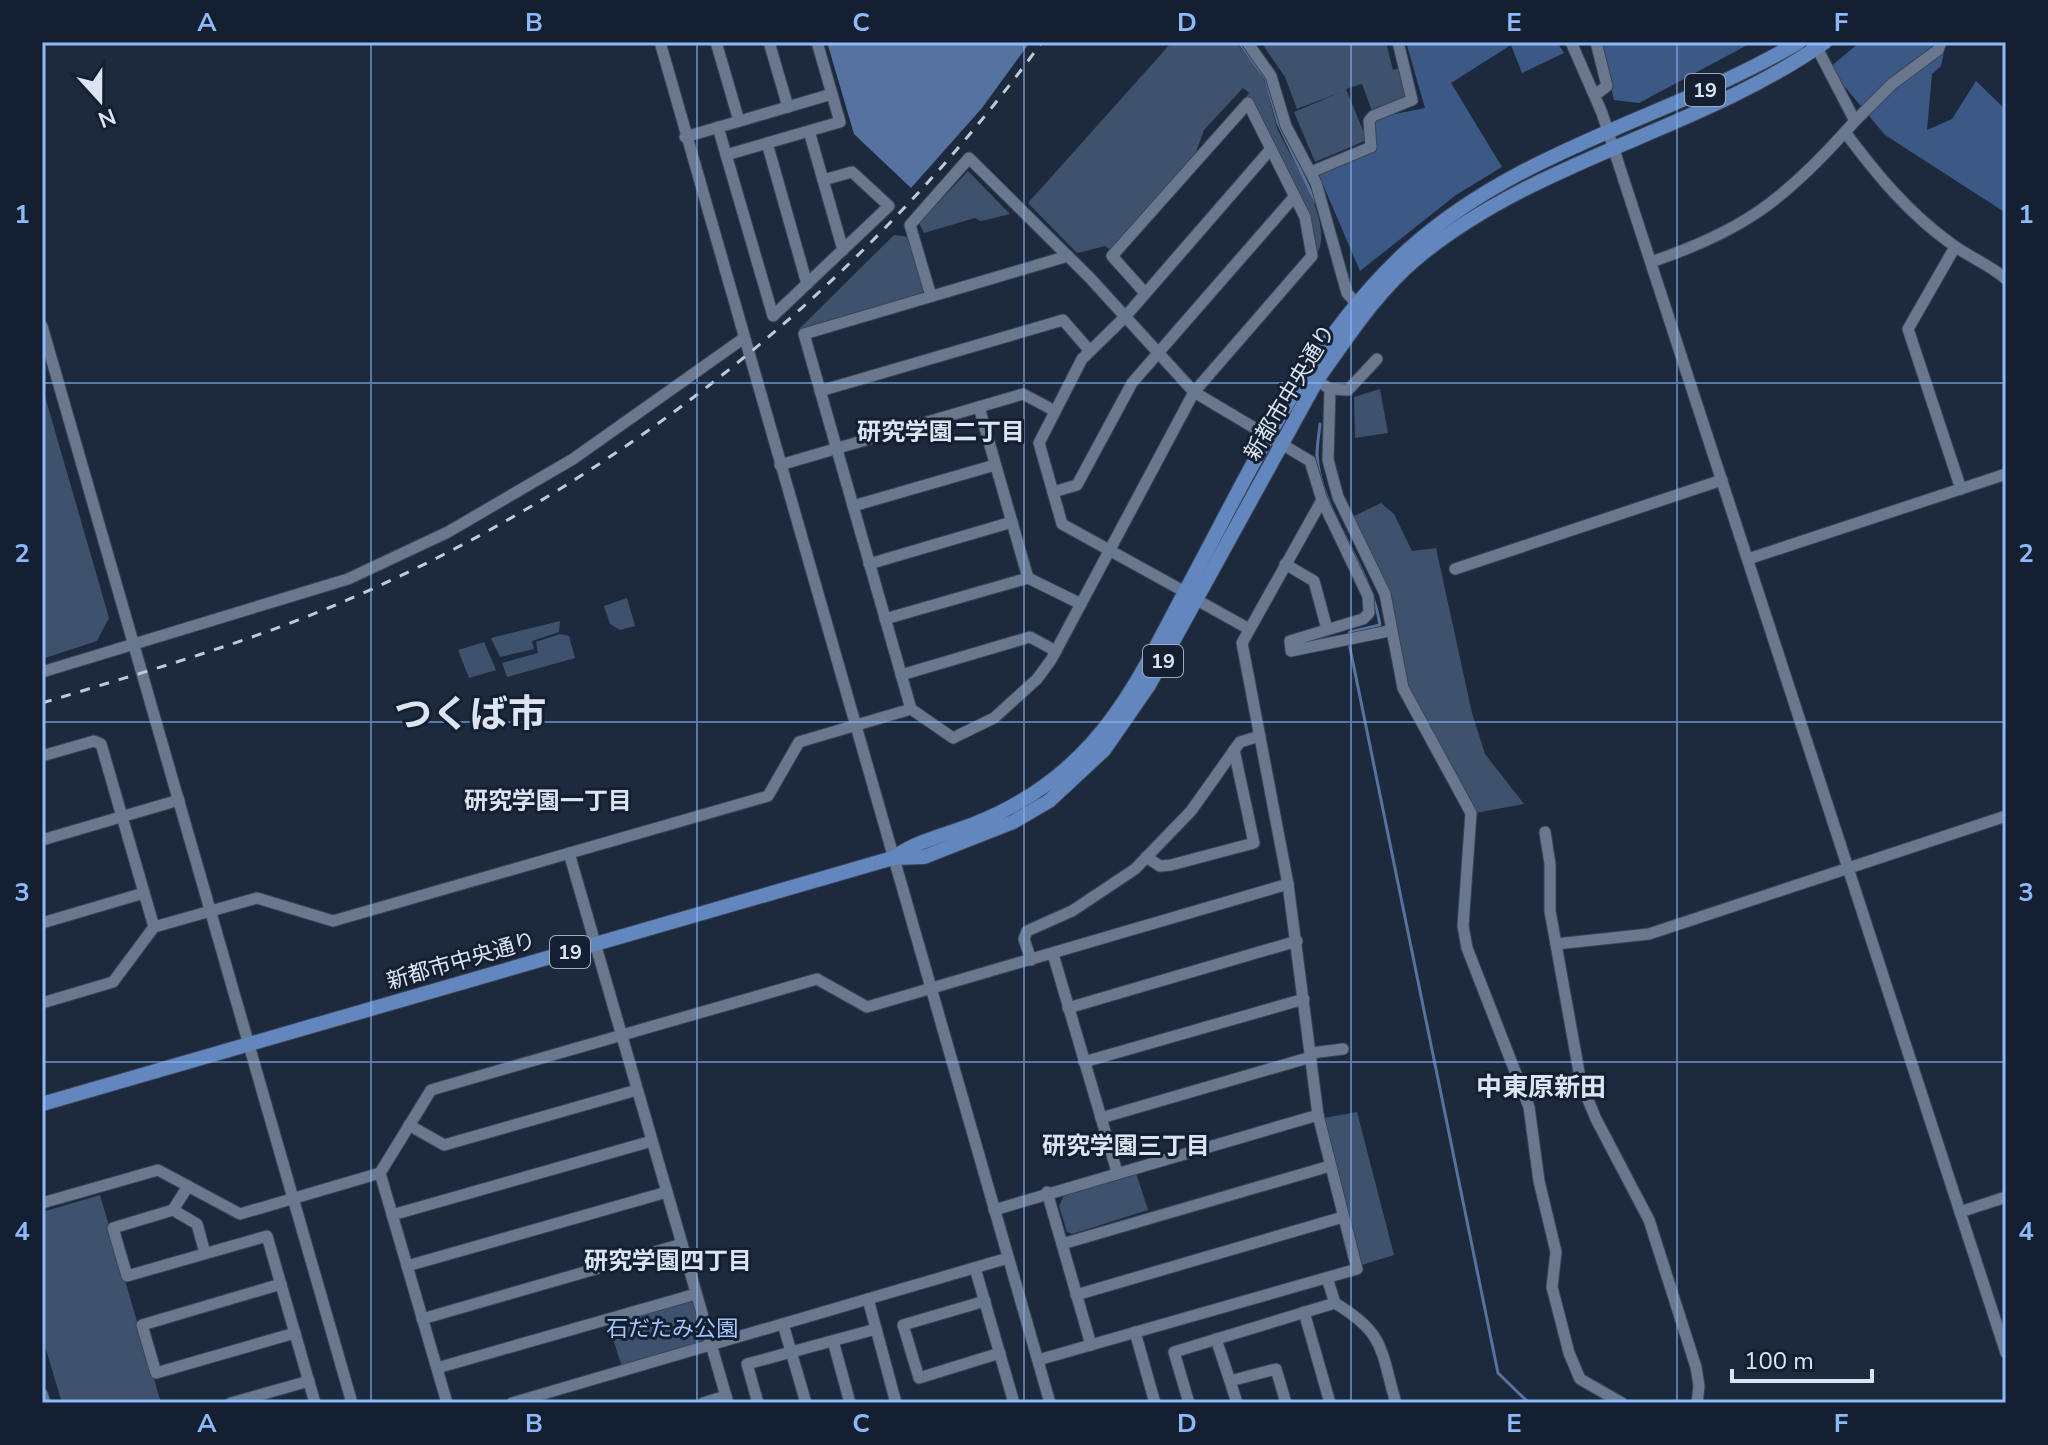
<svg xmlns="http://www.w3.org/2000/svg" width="2048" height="1445" font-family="'Nunito Sans','Noto Sans JP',sans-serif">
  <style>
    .green { fill: #3e516d }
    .forest { fill: #3c5884 }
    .water { fill: #5572a0 }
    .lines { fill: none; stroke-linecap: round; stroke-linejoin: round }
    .stream { stroke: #5572a0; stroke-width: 3 }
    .minor-casing { stroke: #3a4454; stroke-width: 13 }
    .major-casing { stroke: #3a4454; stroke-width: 16 }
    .minor { stroke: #69788e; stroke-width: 11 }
    .major { stroke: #6286be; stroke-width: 14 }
    .rail { stroke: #c0c9d7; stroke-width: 3; stroke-dasharray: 10 10; stroke-linecap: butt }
    .grid { fill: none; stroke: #8db9fc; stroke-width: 2; stroke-opacity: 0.55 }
    .labels { text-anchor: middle; stroke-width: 6; stroke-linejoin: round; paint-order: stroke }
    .shield { fill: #142032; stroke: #a0a9b8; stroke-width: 2 }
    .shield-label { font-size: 20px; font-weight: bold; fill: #dce4f1 }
    .street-label { font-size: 22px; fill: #dce4f1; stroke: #142032 }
    .park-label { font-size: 22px; fill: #a1c5fc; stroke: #142032 }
    .neighbourhood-label { font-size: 24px; font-weight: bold; fill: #dce4f1; stroke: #142032 }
    .quarter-label { font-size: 26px; font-weight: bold; fill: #dce4f1; stroke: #142032 }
    .town-label { font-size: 38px; font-weight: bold; fill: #dce4f1; stroke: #142032 }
    .neatline { fill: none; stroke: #8db9fc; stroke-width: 3 }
    .grid-label { font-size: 26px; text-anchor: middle; font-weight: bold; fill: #8db9fc }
  </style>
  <rect width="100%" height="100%" fill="#1d2a3d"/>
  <g class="green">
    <path d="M1172,42H1236C1245,54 1259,68 1265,82C1271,97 1272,115 1278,130C1292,161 1335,223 1317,254L1310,221L1246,97L1249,93L1243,88L1204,130L1195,155L1112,251L1105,246L1077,253L1028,203Z"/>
    <path d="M1261,42H1386L1393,70L1399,68L1407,97L1372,111L1362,84L1346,89L1367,140L1315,162L1294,112L1341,92L1297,109L1285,77Z"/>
    <path d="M968,171L1010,214L981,221L975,218L924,233L919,223Z"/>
    <path d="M894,235L910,237L927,294L798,330Z"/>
    <path d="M42,386L109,618L97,641L42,659Z"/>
    <path d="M1380,389L1388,433L1355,438L1354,397Z"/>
    <path d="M1381,503L1394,514L1412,551L1436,548L1472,713L1485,754L1524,804L1475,813L1407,686L1388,593L1352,517Z"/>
    <path d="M627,598L635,626L620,630L610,624L604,606Z"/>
    <path d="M560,621L559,632L532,641L534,649L500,657L491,638Z"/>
    <path d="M560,634L569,636L575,658L507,677L502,663L538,653L536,642Z"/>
    <path d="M484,642L496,670L469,678L458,650Z"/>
    <path d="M1357,1112L1394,1255L1362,1265L1324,1118Z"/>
    <path d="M1136,1173L1148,1210L1072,1234L1067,1232L1059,1206L1064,1195Z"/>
    <path d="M100,1195L161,1403H62L42,1336V1212Z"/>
    <path d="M690,1298L695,1301L705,1342L622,1367L608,1323Z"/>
  </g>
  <g class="forest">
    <path d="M1406,42H1557L1564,53L1522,73L1511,45L1451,83L1502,167L1456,195L1360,271L1318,173L1372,152L1377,144L1374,122L1390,115L1425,108Z"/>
    <path d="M1601,42H1753L1639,103L1614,100Z"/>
    <path d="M1860,42H1946L1941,66L1932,74L1927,130L1952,119L1976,81L2006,110V213L1885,135L1829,68Z"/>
  </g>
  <path class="water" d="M827,42H1030L982,108L911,188L854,134Z"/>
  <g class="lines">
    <g class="stream">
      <path d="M1239,42L1266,79L1278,123L1316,203"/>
      <path d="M1320,424C1319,434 1317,445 1317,455C1320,511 1371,566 1380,625L1350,632L1347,636"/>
      <path d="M1349,643L1498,1373L1529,1403"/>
    </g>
    <g class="minor-casing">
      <g id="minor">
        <path d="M660,42L1050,1403"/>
        <path d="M716,42L739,121"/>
        <path d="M769,42L788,107"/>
        <path d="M1247,42L1271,76L1286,126L1316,183L1347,293L1356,303"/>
        <path d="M1571,42L1602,113L2006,1353"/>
        <path d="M1817,48L1855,121L1845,132C1877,175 1909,214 1953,245C1971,258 1990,265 2006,279"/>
        <path d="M1595,95L1607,86L1596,42"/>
        <path d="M1855,121L1892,84L1938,50L1941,42"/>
        <path d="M718,127L773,316L889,206L852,172L823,180"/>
        <path d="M809,131L843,250"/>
        <path d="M685,137L832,94"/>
        <path d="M767,143L807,284"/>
        <path d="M726,155L840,122L817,42"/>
        <path d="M1311,172L1371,147L1369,121L1373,116L1412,100L1398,42"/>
        <path d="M1955,247L1908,329L1961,489"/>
        <path d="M1651,262C1740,232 1782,202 1845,132"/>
        <path d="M931,296L910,225L969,158L1090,278L1194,392L1310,461L1322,500L1368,596L1369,613L1363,619L1290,641L1291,651L1389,631"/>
        <path d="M42,326L352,1403"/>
        <path d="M1324,385L1330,389L1348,390L1377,359"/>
        <path d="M1330,389L1328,460L1338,497L1385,594L1403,688L1471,813L1463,926L1467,948L1529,1107L1539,1181L1556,1252L1552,1287L1569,1353L1580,1379L1622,1403"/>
        <path d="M820,391L1063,320L1090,351"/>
        <path d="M979,407L1028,578"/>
        <path d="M780,465L1023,394L1055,411"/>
        <path d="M1053,492L1077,485L1132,383L1294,197"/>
        <path d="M853,506L995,465"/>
        <path d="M1748,559L2006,474"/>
        <path d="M869,564L1012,522"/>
        <path d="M1285,564L1314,581L1327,629"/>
        <path d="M1455,569L1722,480"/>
        <path d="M1185,592L1062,524L1039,443L1082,359L1125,317L1270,150"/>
        <path d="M1197,600L1249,629"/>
        <path d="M885,619L1028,578L1081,604"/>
        <path d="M42,672L348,579L448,532L573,459L744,338"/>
        <path d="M901,675L1030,637L1056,651"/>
        <path d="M911,709L804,334L1068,256"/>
        <path d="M42,756L94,741L101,744L154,927"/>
        <path d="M1545,832L1550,864V911L1581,1083L1596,1119L1649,1220L1696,1367L1699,1386L1697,1403"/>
        <path d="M42,840L179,800"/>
        <path d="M569,853L728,1403"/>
        <path d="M1146,857L1160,866L1171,865L1254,843L1234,750"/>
        <path d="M42,923L144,893"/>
        <path d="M1556,944L1649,934L2006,816"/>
        <path d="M1053,954L1117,1172"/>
        <path d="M1031,960L1024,939L1027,931L1072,911L1135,869L1191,811L1240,742L1260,736"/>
        <path d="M42,1003L113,982L154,927L257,898L333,921L768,796L799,742L911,709L953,738L994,718L1037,679L1051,660L1194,392L1312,256L1305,217L1248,103L1112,256L1145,293"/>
        <path d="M1068,1008L1297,941"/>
        <path d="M1311,1053L1343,1049"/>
        <path d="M1084,1062L1304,999"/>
        <path d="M1101,1118L1311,1057"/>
        <path d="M409,1125L444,1145L637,1090"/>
        <path d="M380,1173L447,1403"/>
        <path d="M188,1186L173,1210L113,1228L127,1276L267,1236L315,1403"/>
        <path d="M1047,1192L1091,1345"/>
        <path d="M42,1203L158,1170L240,1214L380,1173L431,1090L817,979L867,1007L1288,884"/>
        <path d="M173,1210L197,1224L205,1253"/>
        <path d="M994,1210L1318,1115L1288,884L1242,643L1322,500"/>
        <path d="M1960,1212L2006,1197"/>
        <path d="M392,1215L652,1141"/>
        <path d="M1062,1244L1330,1166"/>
        <path d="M407,1266L667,1192"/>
        <path d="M975,1268L1014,1403"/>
        <path d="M1327,1278L1335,1303C1386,1334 1380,1349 1396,1403"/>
        <path d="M281,1284L142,1325L156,1373L295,1333"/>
        <path d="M1076,1295L1343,1217"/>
        <path d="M868,1299L896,1403"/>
        <path d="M985,1301L903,1325L919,1378L1000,1353"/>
        <path d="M1304,1312L1330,1403"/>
        <path d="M422,1319L682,1244"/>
        <path d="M783,1324L806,1403"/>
        <path d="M1135,1332L1155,1403"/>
        <path d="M1216,1339L1230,1381"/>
        <path d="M833,1341L850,1403"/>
        <path d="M1038,1360L1357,1269L1318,1115"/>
        <path d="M437,1368L696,1294"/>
        <path d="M42,1394L45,1403"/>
        <path d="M231,1403L309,1381"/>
        <path d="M512,1403L1008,1258"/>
        <path d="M703,1403L726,1396"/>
        <path d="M758,1403L747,1364L876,1329"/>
        <path d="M1189,1403L1174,1352L1335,1303"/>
        <path d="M1237,1403L1230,1381L1276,1369L1286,1403"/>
      </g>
    </g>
    <g class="major-casing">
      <g id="major">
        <path d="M893,858C918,840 946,835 974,824C1020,806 1061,778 1093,742C1133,697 1158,642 1186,590C1250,472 1307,343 1407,251C1519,148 1671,118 1799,42"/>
        <path d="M42,1104L893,858L924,857L1013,822L1049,801L1104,750L1149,685L1317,380C1347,338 1377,291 1417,258C1538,158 1699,131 1825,42"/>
      </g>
    </g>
    <use href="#minor" class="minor"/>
    <use href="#major" class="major"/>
    <path class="rail" d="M42,703C144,672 247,643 345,601C623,481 864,286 1042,42"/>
  </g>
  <path class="grid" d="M371,42V1403M697,42V1403M1024,42V1403M1351,42V1403M1677,42V1403M42,383H2006M42,722H2006M42,1062H2006"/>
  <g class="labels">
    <g class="shield">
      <rect x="1685" y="74" width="40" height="32" rx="6"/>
      <rect x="1143" y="645" width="40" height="32" rx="6"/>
      <rect x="550" y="936" width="40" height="32" rx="6"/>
    </g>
    <g class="shield-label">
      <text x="1705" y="97">19</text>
      <text x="1163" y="668">19</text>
      <text x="570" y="959">19</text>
    </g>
    <g class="street-label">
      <text transform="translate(1289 392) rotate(-59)" y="8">新都市中央通り</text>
      <text transform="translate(461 960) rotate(-16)" y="8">新都市中央通り</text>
    </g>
    <g class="park-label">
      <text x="672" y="1336">石だたみ公園</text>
    </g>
    <g class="neighbourhood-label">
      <text x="941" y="440">研究学園二丁目</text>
      <text x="548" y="809">研究学園一丁目</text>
      <text x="1126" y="1154">研究学園三丁目</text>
      <text x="668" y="1269">研究学園四丁目</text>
    </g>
    <g class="quarter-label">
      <text x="1541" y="1096">中東原新田</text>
    </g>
    <g class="town-label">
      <text x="470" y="727">つくば市</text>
    </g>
  </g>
  <rect width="2048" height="1445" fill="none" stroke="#142032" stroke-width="88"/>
  <g transform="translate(100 100) rotate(159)" stroke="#142032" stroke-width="6" paint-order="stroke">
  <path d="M0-6L14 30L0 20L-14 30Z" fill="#dce4f1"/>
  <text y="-12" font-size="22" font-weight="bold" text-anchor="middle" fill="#dce4f1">N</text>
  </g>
  <path d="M1732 1369v12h140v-12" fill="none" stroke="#dce4f1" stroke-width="4"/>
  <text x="1744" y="1369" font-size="24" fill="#dce4f1" stroke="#142032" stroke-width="6" paint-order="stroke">100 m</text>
  <rect x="44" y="44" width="1960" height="1357" class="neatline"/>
  <g class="grid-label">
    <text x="207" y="31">A</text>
    <text x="534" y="31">B</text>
    <text x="861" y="31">C</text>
    <text x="1187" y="31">D</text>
    <text x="1514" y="31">E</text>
    <text x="1841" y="31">F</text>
    <text x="22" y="223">1</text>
    <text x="2026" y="223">1</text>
    <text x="22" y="562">2</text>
    <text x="2026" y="562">2</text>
    <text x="22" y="901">3</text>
    <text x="2026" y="901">3</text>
    <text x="22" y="1240">4</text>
    <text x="2026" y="1240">4</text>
    <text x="207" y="1432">A</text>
    <text x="534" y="1432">B</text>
    <text x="861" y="1432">C</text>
    <text x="1187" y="1432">D</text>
    <text x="1514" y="1432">E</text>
    <text x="1841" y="1432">F</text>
  </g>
</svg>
